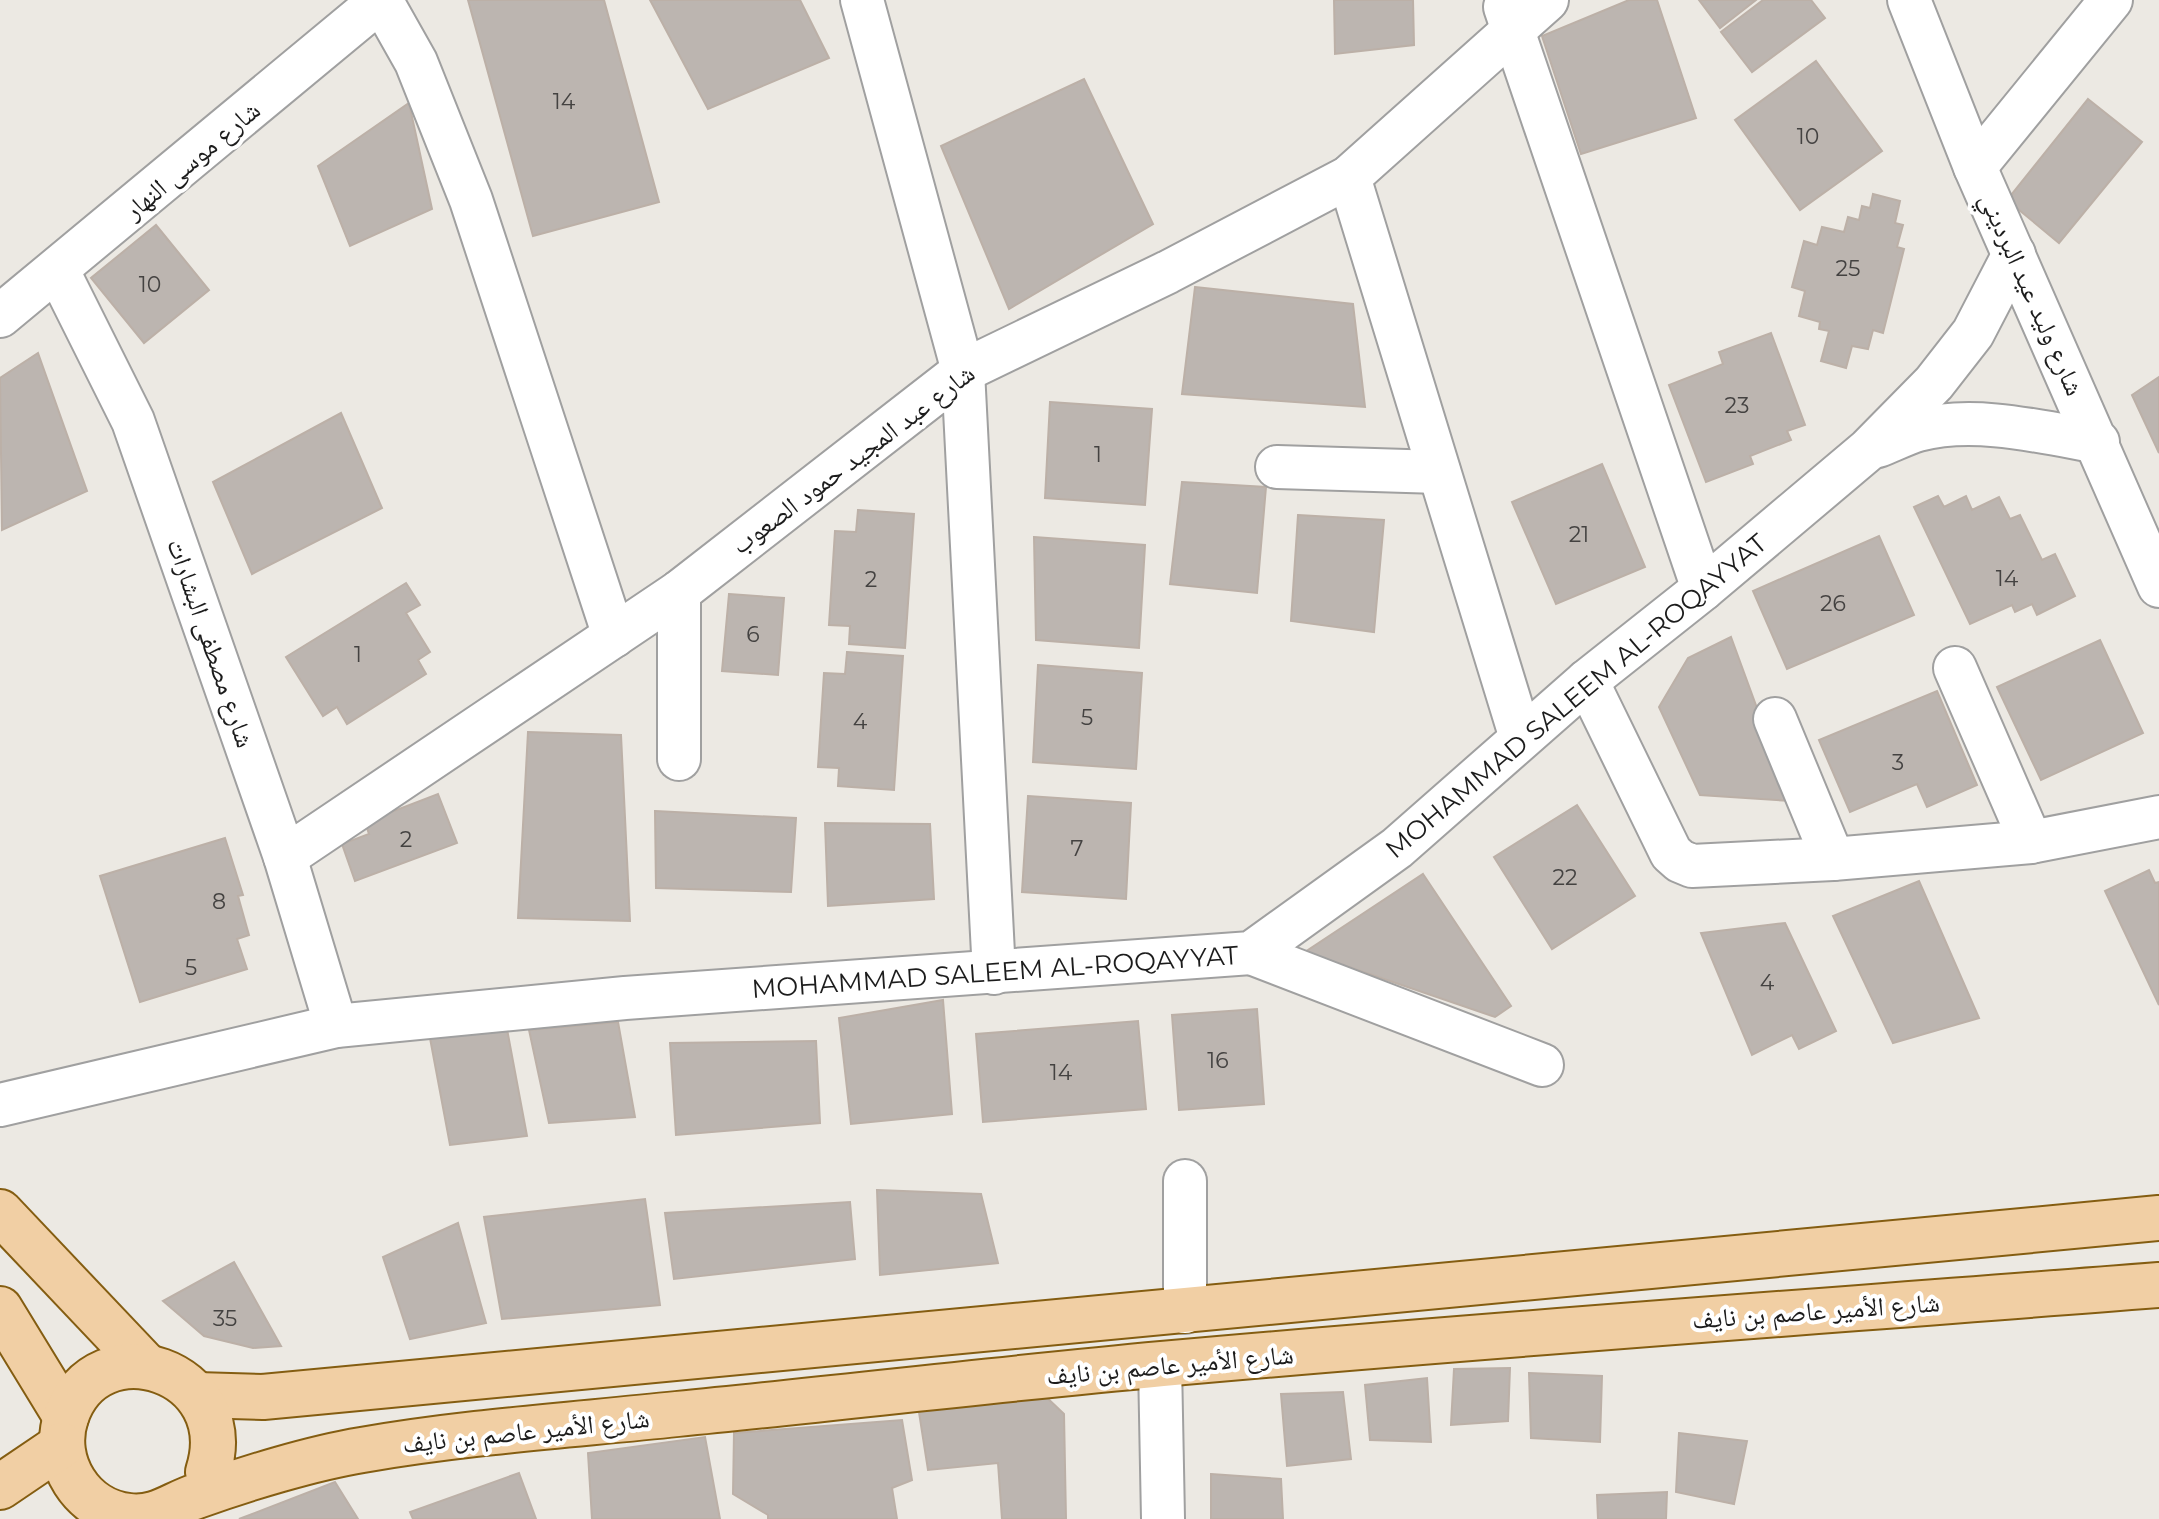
<svg xmlns="http://www.w3.org/2000/svg" width="2159" height="1519" font-family="Montserrat,'Noto Naskh Arabic',sans-serif">
  <style>
    .building { fill: #bcb5b0; stroke: #bcb0a7; stroke-width: 2 }
    .lines { fill: none; stroke-linecap: round; stroke-linejoin: round }
    .minor-casing { stroke: #a0a0a0; stroke-width: 46 }
    .major-casing { stroke: #845d11; stroke-width: 48 }
    .minor { stroke: #fff; stroke-width: 42 }
    .major { stroke: #f1cfa4; stroke-width: 44 }
    .labels { text-anchor: middle; stroke-width: 8; stroke-linejoin: round; paint-order: stroke }
    .number-label { font-size: 22px; fill: #444241 }
    .street-label { font-size: 26px; fill: #1c1c1c; stroke: #fff }
  </style>
  <rect width="100%" height="100%" fill="#ece9e3"/>
  <g class="building">
    <path d="M468,0H604L659,202L533,236Z"/>
    <path d="M650,0H800L829,58L708,109Z"/>
    <path d="M1334,0H1413L1414,45L1335,54Z"/>
    <path d="M1629,0H1657L1696,118L1581,154L1542,36Z"/>
    <path d="M1699,0H1756L1720,28Z"/>
    <path d="M1763,0H1811L1825,18L1752,72L1721,32Z"/>
    <path d="M1816,61L1882,151L1800,210L1735,120Z"/>
    <path d="M1084,79L1153,224L1009,309L941,146Z"/>
    <path d="M2088,99L2142,142L2059,243L2007,200Z"/>
    <path d="M409,103L432,209L350,246L318,166Z"/>
    <path d="M1873,194L1900,201L1895,223L1903,225L1897,247L1904,249L1883,333L1873,330L1868,349L1852,346L1846,368L1821,361L1829,331L1819,329L1820,322L1799,316L1805,291L1792,287L1804,241L1817,245L1822,227L1844,232L1848,217L1859,220L1862,206L1870,208Z"/>
    <path d="M156,225L209,290L144,343L91,278Z"/>
    <path d="M1195,287L1353,304L1365,407L1182,394Z"/>
    <path d="M1771,333L1805,425L1787,431L1791,440L1750,456L1753,464L1706,482L1669,385L1723,364L1719,352Z"/>
    <path d="M38,353L87,491L2,530L0,378Z"/>
    <path d="M2159,377V453L2132,395Z"/>
    <path d="M1050,402L1152,409L1145,505L1045,498Z"/>
    <path d="M341,413L382,508L252,574L213,482Z"/>
    <path d="M1602,464L1645,567L1556,604L1512,502Z"/>
    <path d="M1182,482L1266,487L1257,593L1170,584Z"/>
    <path d="M1938,496L1944,507L1966,496L1972,510L1999,497L2010,519L2020,515L2042,560L2055,554L2075,596L2037,615L2032,604L2015,612L2012,605L1970,624L1914,507Z"/>
    <path d="M858,510L914,514L905,648L849,644L850,626L829,625L835,531L856,532Z"/>
    <path d="M1298,515L1384,520L1374,632L1291,621Z"/>
    <path d="M1879,536L1914,615L1787,669L1753,591Z"/>
    <path d="M1034,537L1145,545L1139,648L1036,640Z"/>
    <path d="M406,583L420,605L406,613L430,652L418,660L426,674L347,724L337,707L323,716L286,657Z"/>
    <path d="M729,594L784,598L778,675L722,671Z"/>
    <path d="M1731,637L1791,801L1700,795L1659,707L1688,658Z"/>
    <path d="M2100,640L2143,733L2041,780L1997,687Z"/>
    <path d="M847,652L903,656L894,790L838,786L839,768L818,767L824,673L845,674Z"/>
    <path d="M1038,665L1142,673L1136,769L1033,762Z"/>
    <path d="M1937,691L1977,785L1927,807L1917,784L1850,812L1819,740Z"/>
    <path d="M528,732L621,735L630,921L518,918Z"/>
    <path d="M438,794L457,843L355,881L342,844L369,834L365,822Z"/>
    <path d="M1028,796L1131,803L1126,899L1022,892Z"/>
    <path d="M1577,805L1635,896L1552,949L1494,857Z"/>
    <path d="M655,811L796,818L791,892L656,888Z"/>
    <path d="M825,823L930,824L934,899L828,906Z"/>
    <path d="M225,838L243,895L238,896L249,935L237,939L247,969L140,1002L100,876Z"/>
    <path d="M2149,870L2155,883L2159,882V1005L2105,891Z"/>
    <path d="M1423,874L1511,1006L1495,1017L1305,952Z"/>
    <path d="M1919,881L1979,1018L1893,1043L1833,916Z"/>
    <path d="M1785,923L1836,1031L1799,1049L1792,1035L1752,1055L1701,933Z"/>
    <path d="M943,1000L952,1114L851,1124L839,1018Z"/>
    <path d="M1257,1009L1264,1104L1179,1110L1172,1015Z"/>
    <path d="M1138,1021L1146,1109L983,1122L976,1034Z"/>
    <path d="M618,1022L635,1117L549,1123L529,1030Z"/>
    <path d="M507,1029L527,1136L450,1145L430,1038Z"/>
    <path d="M816,1041L820,1123L676,1135L670,1043Z"/>
    <path d="M877,1190L981,1194L998,1263L880,1275Z"/>
    <path d="M645,1199L660,1305L502,1319L484,1217Z"/>
    <path d="M850,1202L855,1259L674,1279L665,1213Z"/>
    <path d="M458,1223L486,1323L410,1339L383,1257Z"/>
    <path d="M234,1262L281,1346L253,1348L204,1336L163,1301Z"/>
    <path d="M1510,1368L1508,1421L1451,1425L1454,1369Z"/>
    <path d="M1529,1373L1602,1376L1600,1442L1531,1438Z"/>
    <path d="M1427,1378L1431,1442L1370,1440L1365,1385Z"/>
    <path d="M1343,1392L1351,1459L1287,1466L1281,1394Z"/>
    <path d="M1042,1393L1064,1414L1066,1519H1002L998,1463L928,1470L918,1406Z"/>
    <path d="M902,1420L912,1480L892,1488L897,1519H768V1515L733,1494L734,1433Z"/>
    <path d="M1679,1433L1747,1441L1734,1504L1676,1492Z"/>
    <path d="M705,1437L720,1519H592L588,1453Z"/>
    <path d="M519,1473L536,1519H413L410,1512Z"/>
    <path d="M1211,1474L1281,1479L1283,1519H1211Z"/>
    <path d="M335,1482L358,1519H239Z"/>
    <path d="M1667,1492L1666,1519H1598L1597,1495Z"/>
  </g>
  <g class="lines">
    <g class="minor-casing">
      <g id="minor">
        <path d="M381,0L416,62L471,200L614,636"/>
        <path d="M862,0L963,371L994,973"/>
        <path d="M1909,0L1975,167L2159,586"/>
        <path d="M1505,7L1703,589"/>
        <path d="M1975,167L2111,0"/>
        <path d="M1349,177L1521,738"/>
        <path d="M58,271L133,421L285,857L336,1026"/>
        <path d="M0,316L381,0"/>
        <path d="M1878,446C1891,441 1905,434 1918,430C1975,415 2042,432 2098,442"/>
        <path d="M1277,467L1439,472"/>
        <path d="M679,592V759"/>
        <path d="M1955,668L2031,842"/>
        <path d="M1587,681L1671,853L1680,861L1692,866L1833,859L2031,842L2159,817"/>
        <path d="M1775,719L1833,859"/>
        <path d="M285,857L679,592L963,371L1168,272L1349,177L1547,0"/>
        <path d="M1251,953L1542,1065"/>
        <path d="M0,1105L336,1026L625,998L1251,953L1397,848L1587,681L1703,589L1869,449L1934,383L1973,333L2014,254"/>
        <path d="M1185,1181V1312"/>
        <path d="M1160,1364L1163,1519"/>
      </g>
    </g>
    <g class="major-casing">
      <g id="major">
        <path d="M0,1212L146,1366"/>
        <path d="M0,1309L66,1417"/>
        <path d="M197,1395L263,1397L2159,1218"/>
        <path d="M208,1472C241,1370 97,1323 66,1417C51,1462 82,1511 129,1516C158,1519 172,1504 197,1496C244,1479 313,1458 362,1450C465,1432 572,1425 677,1414C838,1398 1000,1379 1162,1364C1494,1334 1827,1311 2159,1285"/>
        <path d="M0,1487L62,1445"/>
      </g>
    </g>
    <use href="#minor" class="minor"/>
    <use href="#major" class="major"/>
  </g>
  <g class="labels">
    <g class="number-label">
      <text x="564" y="109">14</text>
      <text x="1808" y="144">10</text>
      <text x="1848" y="276">25</text>
      <text x="150" y="292">10</text>
      <text x="1737" y="413">23</text>
      <text x="1098" y="462">1</text>
      <text x="1579" y="542">21</text>
      <text x="2007" y="586">14</text>
      <text x="871" y="587">2</text>
      <text x="1833" y="611">26</text>
      <text x="753" y="642">6</text>
      <text x="358" y="662">1</text>
      <text x="1087" y="725">5</text>
      <text x="860" y="729">4</text>
      <text x="1898" y="770">3</text>
      <text x="406" y="847">2</text>
      <text x="1077" y="856">7</text>
      <text x="1565" y="885">22</text>
      <text x="219" y="909">8</text>
      <text x="191" y="975">5</text>
      <text x="1767" y="990">4</text>
      <text x="1218" y="1068">16</text>
      <text x="1061" y="1080">14</text>
      <text x="225" y="1326">35</text>
    </g>
    <g class="street-label">
      <text transform="translate(192 160) rotate(-40)" y="9">شارع موسى النهار</text>
      <text transform="translate(2032 294) rotate(66)" y="9">شارع وليد عيد البرديني</text>
      <text transform="translate(853 459) rotate(-37)" y="9">شارع عبد المجيد حمود الصعوب</text>
      <text transform="translate(211 643) rotate(71)" y="9">شارع مصطفى البشارات</text>
      <text transform="translate(1576 696) rotate(-40)" y="9">MOHAMMAD SALEEM AL-ROQAYYAT</text>
      <text transform="translate(995 972) rotate(-4)" y="9">MOHAMMAD SALEEM AL-ROQAYYAT</text>
      <text transform="translate(1816 1311) rotate(-4)" y="9">شارع الأمير عاصم بن نايف</text>
      <text transform="translate(1170 1365) rotate(-5)" y="9">شارع الأمير عاصم بن نايف</text>
      <text transform="translate(526 1431) rotate(-6)" y="9">شارع الأمير عاصم بن نايف</text>
    </g>
  </g>
</svg>
